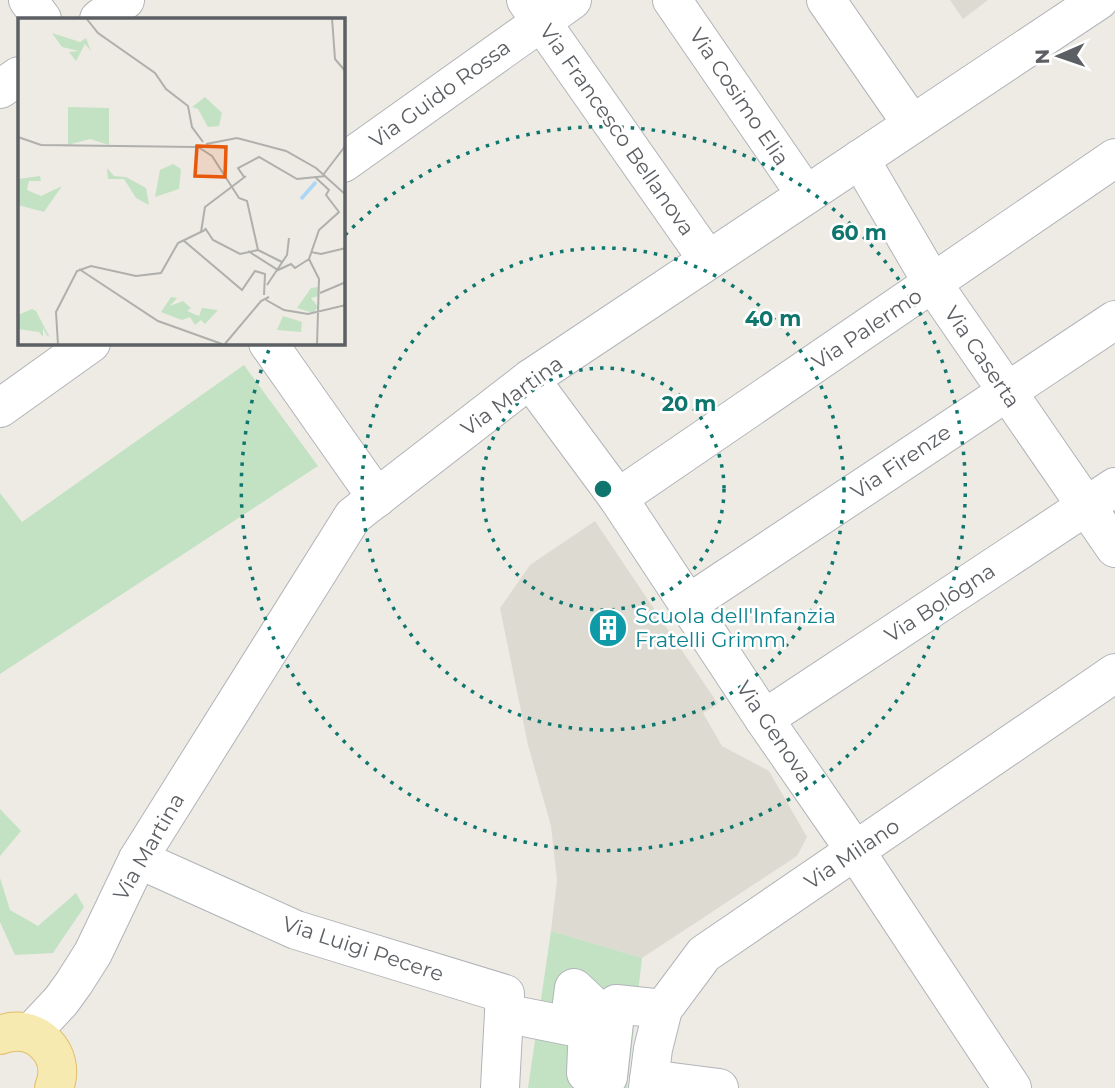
<svg xmlns="http://www.w3.org/2000/svg" width="1115" height="1088" font-family="Montserrat,sans-serif">
  <style>
    .education { fill: #dddad2 }
    .green { fill: #c3e2c3 }
    .lines { fill: none; stroke-linecap: round; stroke-linejoin: round }
    .minor-casing { stroke: #b1b4b8; stroke-width: 40 }
    .major-casing { stroke: #e2bf68; stroke-width: 40 }
    .minor { stroke: #fff; stroke-width: 38 }
    .major { stroke: #f6eab0; stroke-width: 38 }
    .ring { fill: none; stroke: #0f766e; stroke-width: 3.5; stroke-dasharray: 3.5 7 }
    .labels { text-anchor: middle; stroke-width: 5; stroke-linejoin: round; paint-order: stroke }
    .street-label { font-size: 21px; fill: #5c5f63; stroke: #fff }
    .culture-label { font-size: 21px; fill: #0d838f; stroke: #fff; text-anchor: start }
    .inset-river { fill: none; stroke: #abd6f6; stroke-width: 3.5 }
    .inset-road { fill: none; stroke: #afafac; stroke-width: 2 }
    .view { fill: #e8590c; fill-opacity: 0.15; stroke: #e8590c; stroke-width: 3.5 }
    .inset-edge { fill: none; stroke: #5c5f63; stroke-width: 3.5 }
    .centre { fill: #0f766e; stroke: #fff; stroke-width: 3.5 }
    .ring-label { font-size: 21px; text-anchor: middle; font-weight: bold; fill: #0f766e; stroke: #fff; stroke-width: 5; stroke-linejoin: round; paint-order: stroke }
  </style>
  <rect width="100%" height="100%" fill="#edebe4"/>
  <g class="education">
    <path d="M950,0H988L963,19Z"/>
    <path d="M595,521L718,704L703,713L722,746L769,771L807,837L797,856L642,958L551,931L557,880L551,826L528,745L500,608L530,565Z"/>
  </g>
  <g class="green">
    <path d="M244,365L318,466L0,674V493L22,522Z"/>
    <path d="M0,809L21,831L0,856Z"/>
    <path d="M0,878L10,910L38,926L76,893L84,907L53,953L15,955L0,922Z"/>
    <path d="M551,931L642,958L627,1088H528Z"/>
  </g>
  <g class="lines">
    <g class="minor-casing">
      <g id="minor">
        <path d="M28,0L42,19"/>
        <path d="M526,0L708,260"/>
        <path d="M672,0L806,195"/>
        <path d="M826,0L912,124"/>
        <path d="M99,19L125,0"/>
        <path d="M0,89L19,76"/>
        <path d="M860,159L933,284L1115,548"/>
        <path d="M343,163L572,0"/>
        <path d="M268,343L377,498"/>
        <path d="M530,379L618,498L764,719L856,852L1012,1088"/>
        <path d="M0,408L91,343"/>
        <path d="M618,498L1115,158"/>
        <path d="M688,604L1115,320"/>
        <path d="M764,719L1115,487"/>
        <path d="M138,859L296,930L505,994L500,1088"/>
        <path d="M504,1013L569,1026L574,988L589,1002L586,1073L608,1077L616,1004L663,1009"/>
        <path d="M31,1033L61,1001L74,983L93,953L138,859L353,516L530,379L1099,0"/>
        <path d="M649,1079L719,1088"/>
        <path d="M648,1088L653,1049L663,1009L704,954L1115,673"/>
      </g>
    </g>
    <g class="major-casing">
      <path id="major" d="M0,1035C34,1021 68,1053 54,1088"/>
    </g>
    <use href="#minor" class="minor"/>
    <use href="#major" class="major"/>
  </g>
  <g class="ring">
    <circle cx="603" cy="489" r="121"/>
    <circle cx="603" cy="489" r="241"/>
    <path d="M345 235A362 362 0 1 1 271 345"/>
  </g>
  <defs>
    <g id="building-disc" transform="scale(2.0125)"><circle r="9.5" fill="#0f9aa8" stroke="#fff"/><path d="M-4-6H4V6H1V3H-1V6H-4ZM-2.5-4.3h1.7v1.8h-1.7ZM.8-4.3h1.7v1.8H.8ZM-2.5-1h1.7V.8h-1.7ZM.8-1h1.7V.8H.8Z" fill="#fff"/></g>
  </defs>
  <g fill-rule="evenodd">
    <use href="#building-disc" x="608" y="628"/>
  </g>
  <g class="labels">
    <g class="street-label">
      <text transform="translate(440 94) rotate(-36)" y="7">Via Guido Rossa</text>
      <text transform="translate(739 97) rotate(56)" y="7">Via Cosimo Elia</text>
      <text transform="translate(617 130) rotate(55)" y="7">Via Francesco Bellanova</text>
      <text transform="translate(867 329) rotate(-34)" y="7">Via Palermo</text>
      <text transform="translate(982 357) rotate(56)" y="7">Via Caserta</text>
      <text transform="translate(512 396) rotate(-36)" y="7">Via Martina</text>
      <text transform="translate(901 462) rotate(-34)" y="7">Via Firenze</text>
      <text transform="translate(940 603) rotate(-33)" y="7">Via Bologna</text>
      <text transform="translate(774 732) rotate(56)" y="7">Via Genova</text>
      <text transform="translate(149 847) rotate(-60)" y="7">Via Martina</text>
      <text transform="translate(852 854) rotate(-34)" y="7">Via Milano</text>
      <text transform="translate(363 949) rotate(18)" y="7">Via Luigi Pecere</text>
    </g>
    <g class="culture-label">
      <text x="635" y="623">Scuola dell'Infanzia<tspan x="635" dy="24">Fratelli Grimm</tspan></text>
    </g>
  </g>
  <g transform="translate(18 18)">
    <rect width="327" height="327" fill="#edebe4"/>
    <path d="M34,15L62,24L68,20L73,33L67,26L58,43L51,34L61,33L44,29ZM187,79L204,95L201,108L190,109L180,91L174,89ZM50,89L91,90V127L72,121L50,127ZM155,146L163,151L161,171L137,179L142,152ZM89,150L96,158L108,159L128,170L131,187L118,180L106,161H90ZM22,158L23,163H11L9,172L23,178L44,168L26,194L0,187V176L4,177L0,175V161ZM300,269L301,278L293,280L300,289L295,295L279,290L293,270ZM153,279L159,280L152,288L165,283L173,290L169,293L181,298L184,290L200,292L187,306L183,302L177,307L172,299L164,302L143,294ZM14,291L18,293L31,318L30,319L25,310V319L21,314L0,311V297ZM265,298L284,304L283,314L259,312Z" fill="#c3e2c3"/>
    <path class="inset-river" d="M283,181L298,164"/>
    <path class="inset-road" d="M68,0L80,15L137,55L148,71L170,88L174,109L185,124M314,0L317,41L328,54M0,119L23,127L178,129M188,126L219,120L268,133L298,150L328,177M180,129L194,138L221,180L229,183L240,232M305,157L328,127M226,159L220,150L241,139L279,161L308,158M187,210L195,222L222,236L240,232M183,214L187,189L228,158M165,222L224,272L237,253L247,256L246,277M240,232L264,244M230,233L260,252L273,246L277,250L291,241M293,234L303,236L328,230M291,241L301,212L321,194L308,177L311,172L298,160M291,241L301,261L299,327M61,251L140,303L204,326M249,267L269,237L271,220M302,275L328,264M248,282L266,292L290,296L328,287M40,327L38,294L59,253L73,248L118,258L143,255L160,225L187,212M206,327L243,283L251,279"/>
    <path class="view" d="M179,128L208,129L207,159L177,158Z"/>
    <rect width="327" height="327" class="inset-edge"/>
  </g>
  <circle cx="603" cy="489" r="10" class="centre"/>
  <g class="ring-label">
    <text x="859" y="240">60 m</text>
    <text x="773" y="326">40 m</text>
    <text x="689" y="411">20 m</text>
  </g>
  <g transform="translate(1059 56) rotate(268)" stroke="#ffffff" stroke-width="5" paint-order="stroke">
  <path d="M0-5L12 26L0 18L-12 26Z" fill="#5c5f63"/>
  <text y="-10" font-size="19" font-weight="bold" text-anchor="middle" fill="#5c5f63">N</text>
  </g>
</svg>
